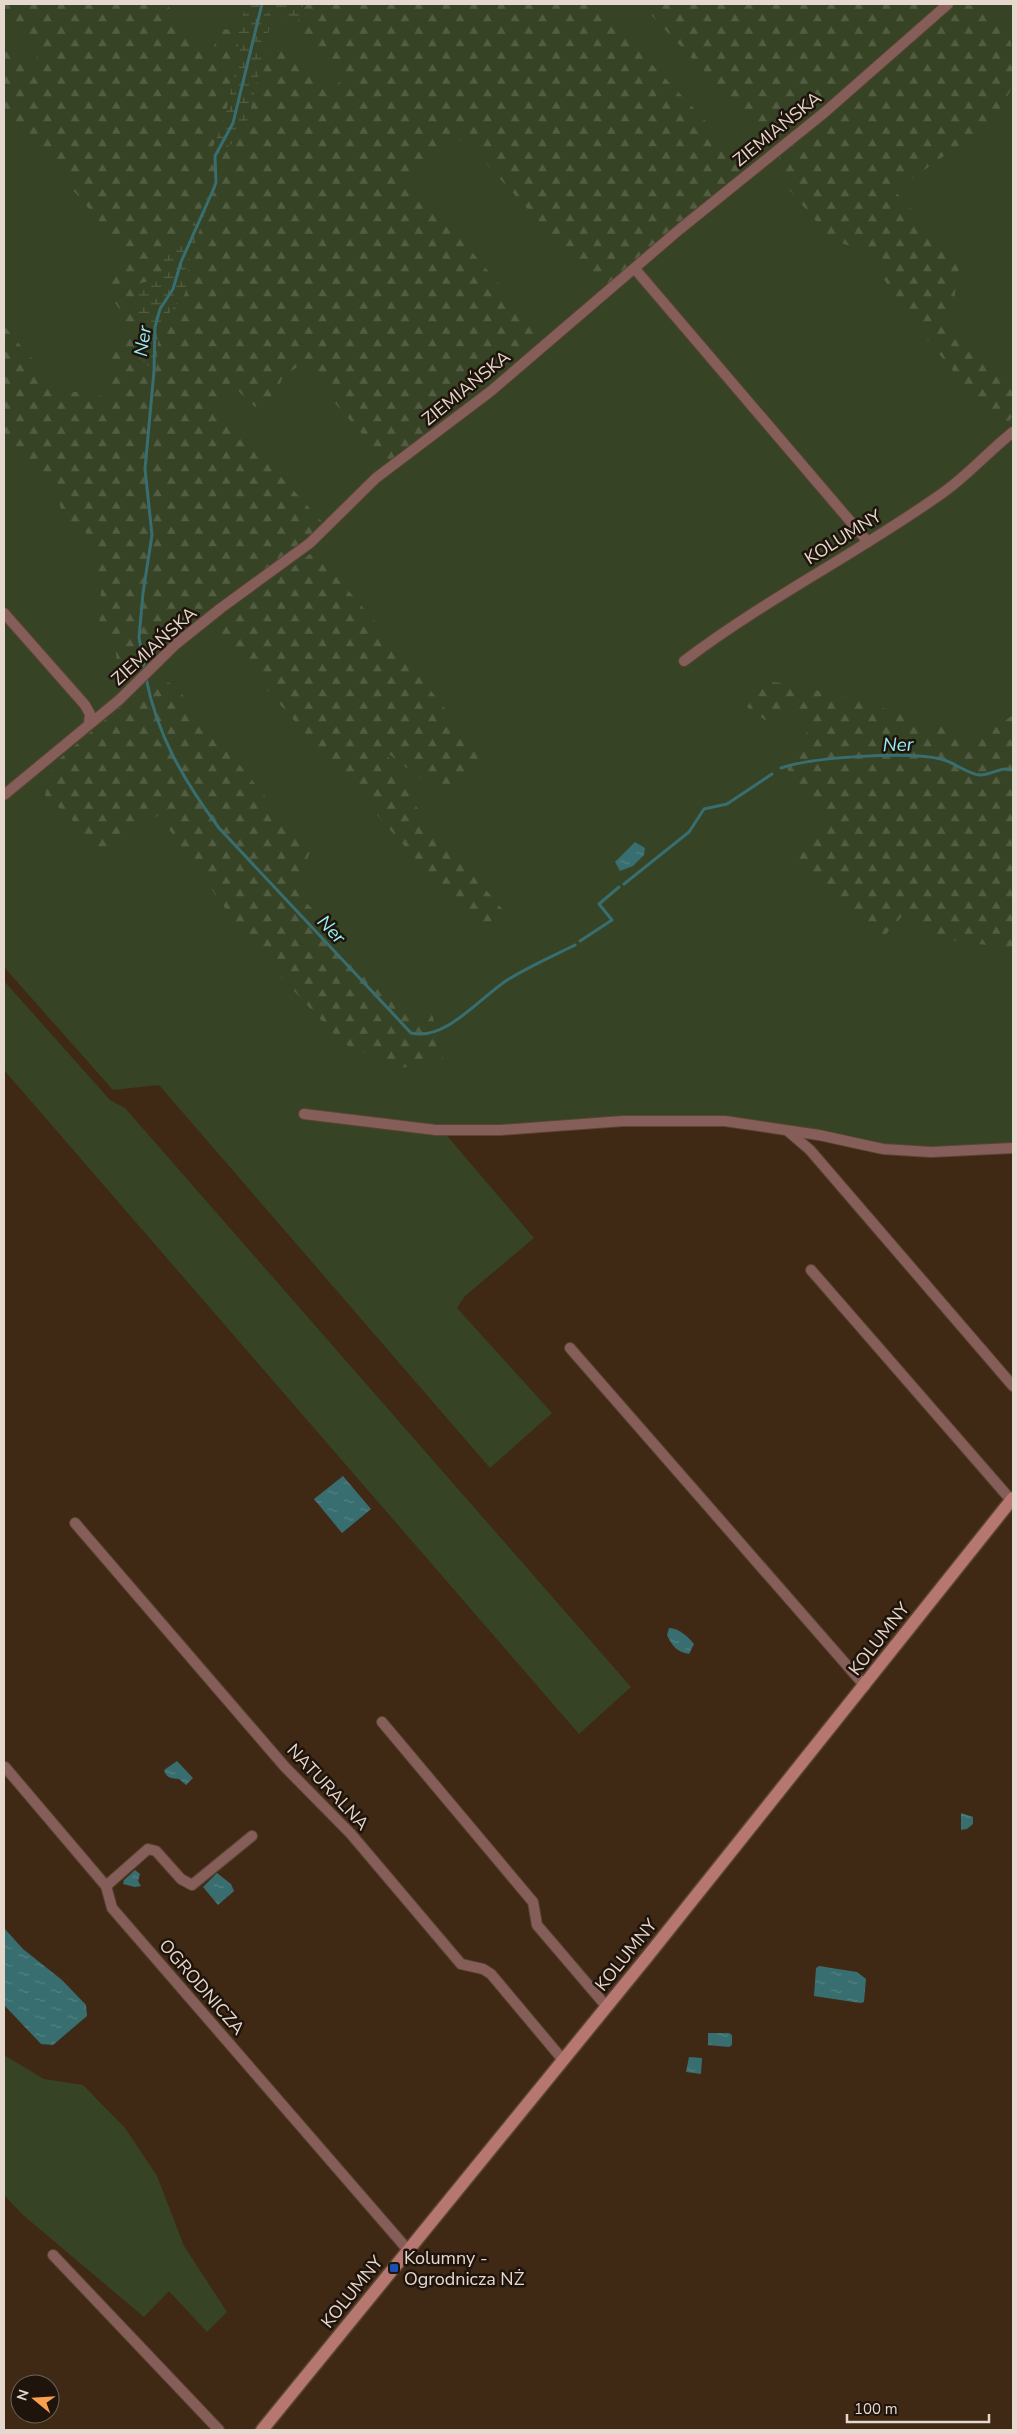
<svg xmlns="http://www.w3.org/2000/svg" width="1017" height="2434" font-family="'Nunito Sans',sans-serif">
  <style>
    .green { fill: #364325 }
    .forest { fill: url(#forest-firs) }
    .wetland { fill: url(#wetland-marsh) }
    .water { fill: url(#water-ripples) }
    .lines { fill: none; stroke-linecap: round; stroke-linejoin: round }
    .stream { stroke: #386e70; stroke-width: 3 }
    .street-casing { stroke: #5a4532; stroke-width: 12 }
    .secondary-casing { stroke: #5a4532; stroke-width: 15 }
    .street { stroke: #865e59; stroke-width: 10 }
    .secondary { stroke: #b67771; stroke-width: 12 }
    .transit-dot { fill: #1a4fb4; stroke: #1f140c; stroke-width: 2 }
    .labels { text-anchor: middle; stroke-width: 5; stroke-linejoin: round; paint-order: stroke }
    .street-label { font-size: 18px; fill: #e7d8cd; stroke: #1f140c }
    .poi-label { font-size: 18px; fill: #e7d8cd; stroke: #1f140c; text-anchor: start }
    .water-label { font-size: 19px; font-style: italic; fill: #95f0f3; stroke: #1f140c }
  </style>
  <defs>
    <pattern id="forest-firs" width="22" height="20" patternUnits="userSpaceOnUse" patternTransform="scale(1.25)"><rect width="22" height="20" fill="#364325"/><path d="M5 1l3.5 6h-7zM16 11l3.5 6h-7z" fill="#535d43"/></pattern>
    <pattern id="wetland-marsh" width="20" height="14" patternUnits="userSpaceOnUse" patternTransform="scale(1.25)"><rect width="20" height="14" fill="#364325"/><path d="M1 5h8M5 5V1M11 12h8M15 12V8" fill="none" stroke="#535d43"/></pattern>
    <pattern id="water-ripples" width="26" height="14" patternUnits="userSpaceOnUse" patternTransform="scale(1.25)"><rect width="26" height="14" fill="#386e70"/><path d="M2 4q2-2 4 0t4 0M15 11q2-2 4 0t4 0" fill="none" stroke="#558283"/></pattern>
  </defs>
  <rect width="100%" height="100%" fill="#3f2915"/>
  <g class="green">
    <path d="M4,4H1013V1147L916,1149L739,1122L443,1131L534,1238L465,1296L457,1308L552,1413L490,1468L159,1085L113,1090L4,967Z"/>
    <path d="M4,981L110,1100L125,1108L631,1687L579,1734L4,1070Z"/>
    <path d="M4,2055L44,2079L83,2085L125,2128L157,2176L184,2246L227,2312L207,2332L169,2291L144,2317L23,2215L4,2195Z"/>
  </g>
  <g class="forest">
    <path d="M4,4H166L210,56L221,29L232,30L241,53L244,56L283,50L325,89L331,83L336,86L342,79L305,47L300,34L288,27L270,4H595L751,169L604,293L463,138L408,176L547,341L389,465L301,364L282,378L277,393L255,407L230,383L218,407L325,525L134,681L117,665L115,642L99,629L101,593L94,556L85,531L63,515L58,499L24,465L14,445L4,433V373L6,370L4,367V326L54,385L69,391L107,397L110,357L128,334L124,315L107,292L127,254L4,108V48L17,63L23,59L39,80L36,49L4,13Z"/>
    <path d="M641,4H944L776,148Z"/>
    <path d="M954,4L976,6L1010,39L1013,53V85L1003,105L987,125L895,191L960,264L949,328L978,359L1006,378L1013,387V416L1009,421L998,420L976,399L908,316L874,264L860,250L831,239L781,180L776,168L780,155Z"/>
    <path d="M314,551L392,641L464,733L491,752L448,800L385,751L419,811L509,917L485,938L213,628Z"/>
    <path d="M157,676L176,687L310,851L297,892L401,1008L432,1014L444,1062L399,1068L342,1043L249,942L159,815L98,855L70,817L45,796L52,765Z"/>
    <path d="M763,681L790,684L858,700L948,729L963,750L1013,715V952L1009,948L934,938L904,914L878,943L790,862L824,823L784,764L813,724L799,710L765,720L747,707Z"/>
  </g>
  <g class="wetland">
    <path d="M248,4H262L272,17L249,117L236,141L215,156L211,152L225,116L240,51C234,34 240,20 248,4Z"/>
    <path d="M274,4H303V11L295,26L288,27Z"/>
    <path d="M214,188L190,258L185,294L166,317L158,335L157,366L152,373C148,362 137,357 134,348L143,328C137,309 131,301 141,283L149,281L163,282L161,254L170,243H181L186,238L211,189Z"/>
  </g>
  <g class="water">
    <path d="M635,842L645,848L644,855L633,866L620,871L615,862Z"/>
    <path d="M343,1476L371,1509L342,1533L314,1499Z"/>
    <path d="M669,1628C679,1628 688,1637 694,1644L689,1654C677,1652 672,1646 667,1635Z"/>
    <path d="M177,1761L193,1778L186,1785L179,1779C171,1778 167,1779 164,1770Z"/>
    <path d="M961,1813L973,1817V1824L967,1829L961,1830Z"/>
    <path d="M135,1870L140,1874L138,1881L141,1886L135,1887L123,1884L124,1880Z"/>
    <path d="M217,1873L231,1884L234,1891L218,1905L203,1887Z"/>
    <path d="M4,1928L23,1949L62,1980L86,2005L87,2016L53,2045L41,2044L4,2005Z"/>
    <path d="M819,1966L857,1972L866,1979L864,2002L860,2003L814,1996L816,1968Z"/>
    <path d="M708,2033H729L732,2035V2045L729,2047L708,2045Z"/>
    <path d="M689,2057L702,2058L701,2074L686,2072Z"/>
  </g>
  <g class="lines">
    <g class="stream">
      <path d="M145,670L139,638L143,593L152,535L145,469L154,371L155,327L160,309L173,289L181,262L214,188L216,182L215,156L233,123L262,4"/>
      <path d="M146,678C157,735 184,781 219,828L411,1033C446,1042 482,995 509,979C530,966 553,956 575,945"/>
      <path d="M781,768C812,757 908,751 941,759C954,762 967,774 980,775C992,775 1001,766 1013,770"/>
      <path d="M624,884L689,832L704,809L727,804L772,774"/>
      <path d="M580,941L612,920L599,904L619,887"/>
    </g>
    <g class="street-casing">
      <g id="street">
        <path d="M635,269L868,542"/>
        <path d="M4,613L85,705L90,714L89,723"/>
        <path d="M684,661C767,598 860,552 944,492C969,474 989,451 1013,432"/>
        <path d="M4,795L119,700L176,644L221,608L310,543L376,478L491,391L680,229L825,112L948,4"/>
        <path d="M304,1114L436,1130H501L623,1121H725L819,1135L883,1149L931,1152L1013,1148"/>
        <path d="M789,1132L810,1150L1013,1386"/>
        <path d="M811,1270L1011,1500"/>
        <path d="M570,1348L865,1686"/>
        <path d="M75,1523L285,1767L351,1834L461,1964L483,1969L491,1974L563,2060"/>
        <path d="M382,1722L533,1902L537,1925L607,2007"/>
        <path d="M5,1767L106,1886L112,1908L408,2250"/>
        <path d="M106,1886L148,1849L156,1851L181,1879L192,1885L252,1836"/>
        <path d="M53,2255L219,2430"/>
      </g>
    </g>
    <g class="secondary-casing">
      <path id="secondary" d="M262,2430L647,1957L1013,1498"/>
    </g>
    <use href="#street" class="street"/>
    <use href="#secondary" class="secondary"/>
  </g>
  <rect class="transit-dot" x="389" y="2263" width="10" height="10" rx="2.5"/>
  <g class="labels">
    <g class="street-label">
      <text transform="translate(777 129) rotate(-39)" y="6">ZIEMIAŃSKA</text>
      <text transform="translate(466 388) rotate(-39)" y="6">ZIEMIAŃSKA</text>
      <text transform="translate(843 537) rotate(-32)" y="6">KOLUMNY</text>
      <text transform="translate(154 646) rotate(-42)" y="6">ZIEMIAŃSKA</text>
      <text transform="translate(879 1639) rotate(-52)" y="6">KOLUMNY</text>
      <text transform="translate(328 1787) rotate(47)" y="6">NATURALNA</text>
      <text transform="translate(626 1955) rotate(-51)" y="6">KOLUMNY</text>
      <text transform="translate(202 1987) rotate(49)" y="6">OGRODNICZA</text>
      <text transform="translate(352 2292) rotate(-51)" y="6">KOLUMNY</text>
    </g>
    <g class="poi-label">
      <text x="404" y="2264">Kolumny -<tspan x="404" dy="21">Ogrodnicza NŻ</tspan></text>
    </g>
    <g class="water-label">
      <text transform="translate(142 341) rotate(-82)" y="7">Ner</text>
      <text transform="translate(898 744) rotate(-1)" y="7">Ner</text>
      <text transform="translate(332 929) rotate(47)" y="7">Ner</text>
    </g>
  </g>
  <rect width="1017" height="2434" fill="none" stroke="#e7d8cd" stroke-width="10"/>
  <g transform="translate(35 2399) rotate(288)"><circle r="24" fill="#1f140c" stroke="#6f6259"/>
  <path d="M0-4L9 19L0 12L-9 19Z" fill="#fa9f4f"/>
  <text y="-8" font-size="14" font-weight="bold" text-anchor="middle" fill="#e7d8cd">N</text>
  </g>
  <path d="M847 2414v8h142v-8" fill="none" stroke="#e7d8cd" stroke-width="2.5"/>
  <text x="854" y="2414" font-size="15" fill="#e7d8cd" stroke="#1f140c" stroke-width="4" paint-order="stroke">100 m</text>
</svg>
